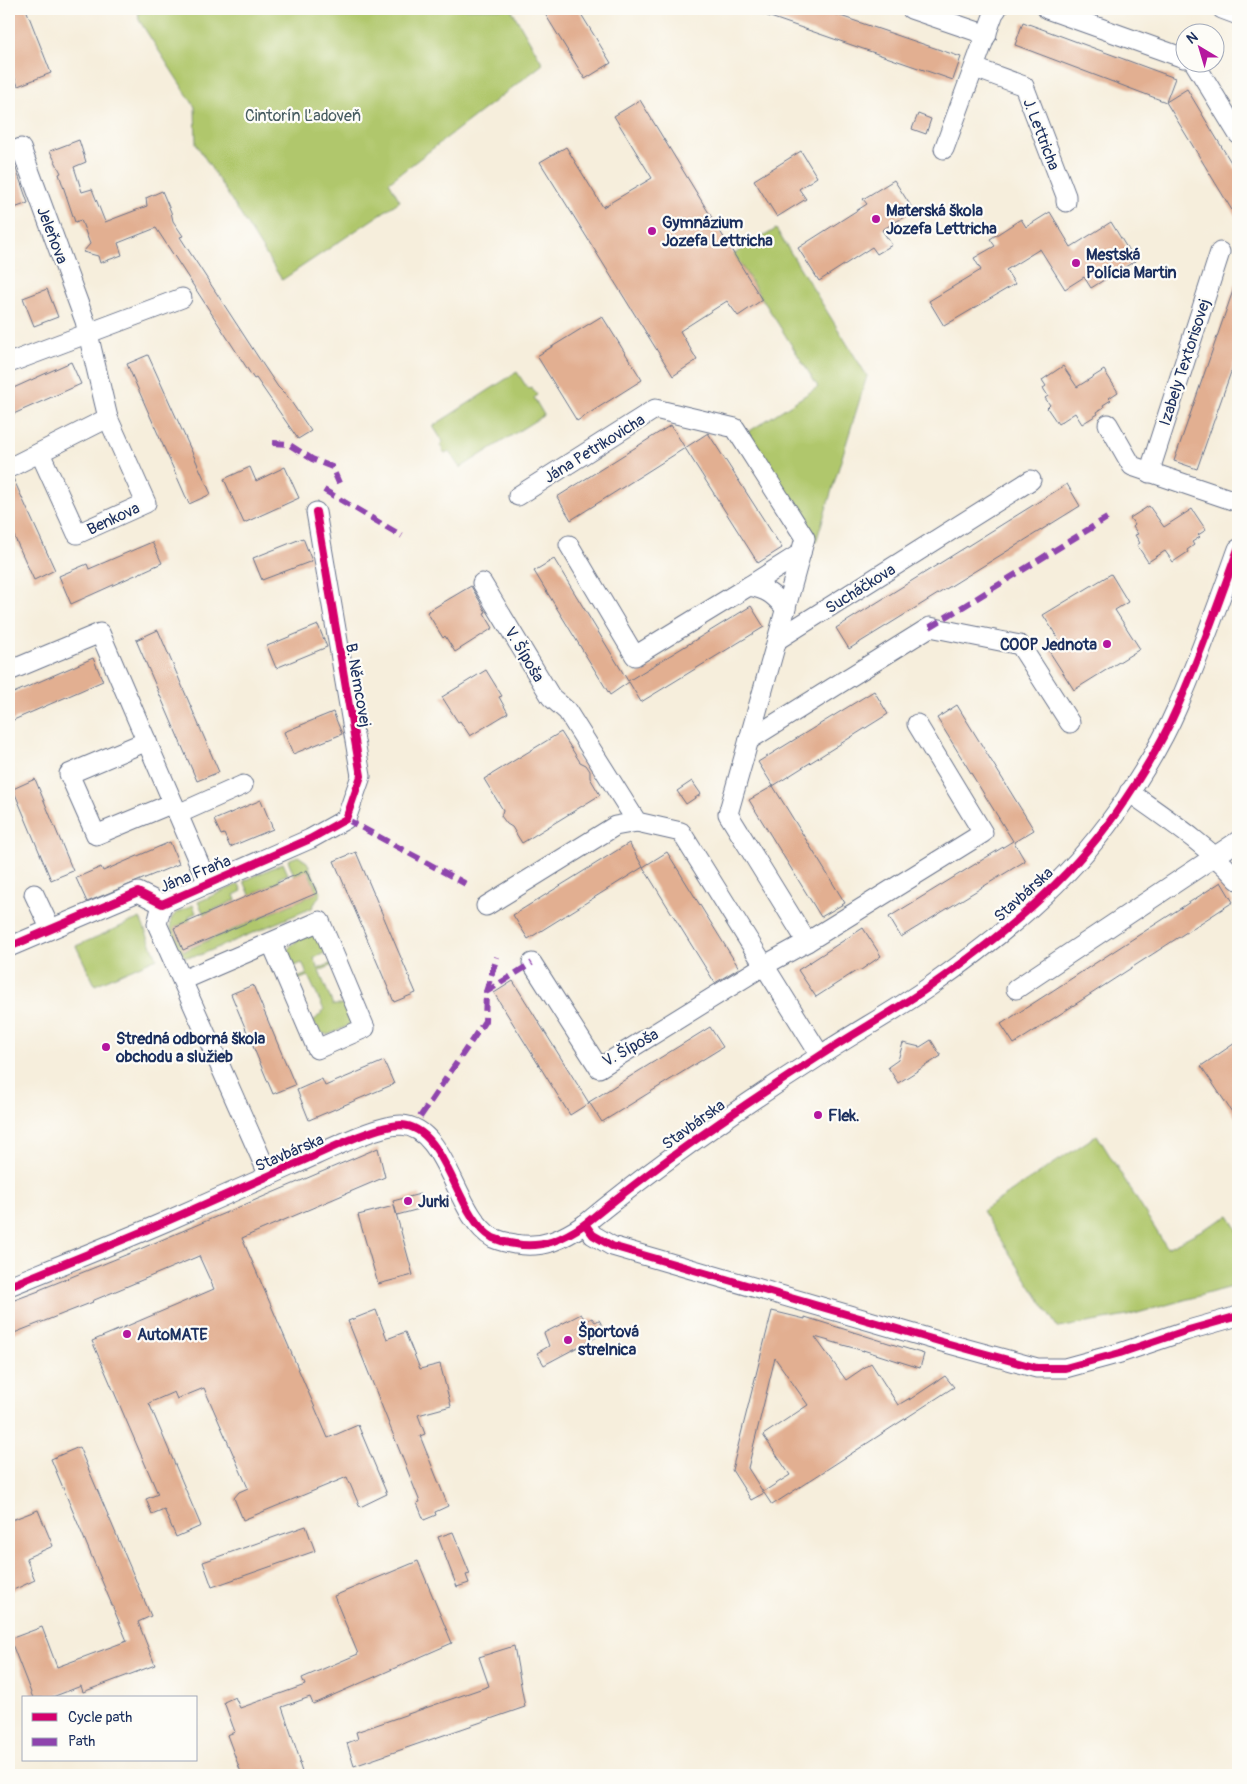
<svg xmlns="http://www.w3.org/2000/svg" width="1247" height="1784" font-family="Pangolin,sans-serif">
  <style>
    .green { fill: #b0c76c; stroke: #667b65 }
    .building { fill: #e2af91; fill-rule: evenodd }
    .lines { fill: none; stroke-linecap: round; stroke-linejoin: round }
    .minor-casing { stroke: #68728a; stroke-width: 21 }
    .minor { stroke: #fff; stroke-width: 19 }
    .quiet { stroke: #8e44ad; stroke-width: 6; stroke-dasharray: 12 6; stroke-linecap: butt }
    .cycleway-casing { stroke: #fdfcf7; stroke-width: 11 }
    .cycleway { stroke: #d6006c; stroke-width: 8 }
    .poi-dot { fill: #b5179e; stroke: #fdfcf7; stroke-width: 2 }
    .labels { text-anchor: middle; stroke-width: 4.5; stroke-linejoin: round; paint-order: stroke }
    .park-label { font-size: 16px; fill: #485d62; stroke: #fdfcf7 }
    .street-label { font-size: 16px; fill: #1b2f5e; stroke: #fdfcf7 }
    .poi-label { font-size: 16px; font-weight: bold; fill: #1b2f5e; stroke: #fdfcf7; text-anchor: start }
  </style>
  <rect width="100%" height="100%" fill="#fdfcf7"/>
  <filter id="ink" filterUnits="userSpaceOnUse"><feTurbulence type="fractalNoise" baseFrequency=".02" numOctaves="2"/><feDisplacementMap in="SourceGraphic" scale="10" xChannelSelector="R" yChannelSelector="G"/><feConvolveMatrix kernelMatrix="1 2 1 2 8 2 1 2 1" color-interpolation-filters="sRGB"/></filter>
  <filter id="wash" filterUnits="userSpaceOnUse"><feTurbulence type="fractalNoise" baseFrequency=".0096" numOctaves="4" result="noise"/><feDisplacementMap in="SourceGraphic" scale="20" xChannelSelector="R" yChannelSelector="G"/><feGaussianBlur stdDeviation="1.12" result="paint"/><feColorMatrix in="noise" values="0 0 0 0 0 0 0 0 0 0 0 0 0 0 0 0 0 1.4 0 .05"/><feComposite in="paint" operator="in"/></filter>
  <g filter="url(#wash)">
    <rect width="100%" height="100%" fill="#f6eedc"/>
    <g class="green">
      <path d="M138,9H511L543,64L389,182L400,201L282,280L196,144L195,107L139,20Z"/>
      <path d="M776,229L867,376L816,542L745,434L818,387L734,254Z"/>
      <path d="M517,372L528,389L531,387L537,395L534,398L544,415L460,468L449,452L445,454L440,445L443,442L433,426Z"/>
      <path d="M298,856L307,862L321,893L312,908L200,955L185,957C177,947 169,932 171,919L175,914L193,905L196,913L189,916L190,920L174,928L184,951L317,893L308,870L294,875L288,860Z"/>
      <path d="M283,863L288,874L279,878L280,881L250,895L244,881Z"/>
      <path d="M239,884L242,891L234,895L236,900L204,914L198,902Z"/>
      <path d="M140,918L157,958L95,985L76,946Z"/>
      <path d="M310,935L317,936L327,952L314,958L318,969L332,963L333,965L319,971L333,1005H350L352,1019L348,1026L328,1035L322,1033L313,1022L324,1010L308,976L295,981L293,980L307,974L302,963L288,969C282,947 293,942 310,935Z"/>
      <path d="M1097,1135L1167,1248L1229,1216L1238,1230V1285L1127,1316L1058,1328L982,1211Z"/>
    </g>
    <g id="blocks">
      <g class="building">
        <path d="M9,9H26L51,73L18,86L9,63Z"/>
        <path d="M542,9H578L611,63L585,79Z"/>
        <path d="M753,9H820L961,57L953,80L753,11Z"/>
        <path d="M1023,22L1175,78L1166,102L1015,45Z"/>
        <path d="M1187,89L1238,174V220L1166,102Z"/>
        <path d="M640,100L762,300L738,316L727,301L680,331L697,360L673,376L540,162L566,147L603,207L652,178L614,116Z"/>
        <path d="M918,114L931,119L926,134L912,129Z"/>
        <path d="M79,140L86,162L74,167L82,192L92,189L105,222L147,206L146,198L162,191L171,212L173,221L183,236L180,237L189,251L260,360L278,387L284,393H285L311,431L298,439L256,378L254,379L156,228L118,243L122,255L100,263L98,256L83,252L90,244L81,220L75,222L59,174L61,173L50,151Z"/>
        <path d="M801,151L817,177L799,189L806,199L777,217L754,180Z"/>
        <path d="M14,163L28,203L9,210V164Z"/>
        <path d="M894,180L914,211L882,230L892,245L877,254L872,247L819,281L798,248L867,204L863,199Z"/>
        <path d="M1050,212L1071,247L1111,222L1135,261L1091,288L1084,277L1065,289L1040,249L1006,270L1015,284L944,326L929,301L981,270L974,258L995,246L990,239L1021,219L1026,227Z"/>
        <path d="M1236,282L1238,283V352L1197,469L1174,461Z"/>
        <path d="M47,289L58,317L34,326L23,298Z"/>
        <path d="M602,316L642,380L577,421L537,356Z"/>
        <path d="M148,355L211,494L189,504L127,364Z"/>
        <path d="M71,362L81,384L9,416V390Z"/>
        <path d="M1063,366L1077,387L1104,370L1118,392L1109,398L1111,400L1103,405L1104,407L1097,412L1098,414L1082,424L1075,413L1058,424L1047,408L1050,405L1045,398L1048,396L1043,388L1046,386L1042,380Z"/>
        <path d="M671,425L685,448L571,520L557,497Z"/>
        <path d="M708,433L782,548L758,563L685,448Z"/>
        <path d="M250,467L256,481L285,467L299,498L244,523L224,479Z"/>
        <path d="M13,478L55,570L34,580L9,525V479Z"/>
        <path d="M1067,484L1080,506L849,649L836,628Z"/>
        <path d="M1149,506L1164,527L1192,509L1206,530L1198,535L1200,537L1192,542L1194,545L1187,550L1188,552L1173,562L1165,551L1148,562L1137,545L1140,543L1135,535L1138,534L1133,527L1135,525L1130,518Z"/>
        <path d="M303,538L312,561L262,580L253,558Z"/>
        <path d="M152,542L162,563L71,604L59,576L87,564L89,569Z"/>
        <path d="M554,559L628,681L751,606L764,627L641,702L629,682L610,695L534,571Z"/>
        <path d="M1111,574L1128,602L1115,610L1140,649L1074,690L1049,651L1061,643L1043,615Z"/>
        <path d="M471,586L486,612L484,613L493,628L455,652L445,636L443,638L427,612Z"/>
        <path d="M318,625L327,647L276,668L267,646Z"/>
        <path d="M158,630L219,772L197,781L136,640Z"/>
        <path d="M93,658L103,681L9,722V695Z"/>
        <path d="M486,670L502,696L499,697L508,713L470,736L460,721L458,722L442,697Z"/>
        <path d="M874,691L888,714L773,786L758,762Z"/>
        <path d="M957,705L1034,830L1014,842L1025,861L901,937L889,917L1013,841L937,718Z"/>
        <path d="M333,712L342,734L293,754L284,732Z"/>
        <path d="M561,732L580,762L586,765L590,771V778L600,795L522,843L512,827L507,824L501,816L503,810L484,779Z"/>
        <path d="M35,779L73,871L51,880L13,789Z"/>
        <path d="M692,781L701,794L686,804L677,791Z"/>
        <path d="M773,786L845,903L821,917L749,800Z"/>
        <path d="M261,800L273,829L230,847L224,834L221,835L214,820Z"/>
        <path d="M170,842L179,864L87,902L76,878L101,867L103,871Z"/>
        <path d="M629,843L643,867L528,939L513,915Z"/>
        <path d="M356,852L416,993L394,1002L334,861Z"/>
        <path d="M667,852L739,968L715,983L643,867Z"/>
        <path d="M307,870L317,893L183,950L174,928Z"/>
        <path d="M1221,882L1233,902L1014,1044L1001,1024Z"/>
        <path d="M863,928L881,956L861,970L856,971L816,997L798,970Z"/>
        <path d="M513,981L589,1103L570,1115L494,993Z"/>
        <path d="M253,985L295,1085L273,1094L231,994Z"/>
        <path d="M710,1027L723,1047L602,1122L589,1102Z"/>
        <path d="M931,1040L941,1056L898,1083L888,1067L898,1060L903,1043L920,1047Z"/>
        <path d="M1238,1041V1121L1201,1066Z"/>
        <path d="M384,1061L394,1084L309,1120L297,1090L322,1079L325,1086Z"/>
        <path d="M378,1148L385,1177L242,1238L328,1438L358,1425L387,1494L360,1507L347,1477L243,1520L234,1498L239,1492L248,1488L204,1388L177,1399L174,1392L149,1403L201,1526L176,1537L164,1509L152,1514L146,1499L158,1494L92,1341L214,1289L199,1256L92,1301L93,1302L9,1335V1302L39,1291V1290L133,1252Z"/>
        <path d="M420,1194L423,1208L397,1215L393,1201Z"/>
        <path d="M394,1206L413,1275L378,1284L358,1215Z"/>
        <path d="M376,1310L387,1339L405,1332L420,1369L440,1364L451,1406L418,1415L425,1434L420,1436L448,1506L435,1512L436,1515L424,1520L417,1503L420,1502L348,1321Z"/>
        <path d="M772,1311L805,1319V1317L924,1354L920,1368L863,1350L864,1351L815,1337L846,1380L871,1363L898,1405L910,1398L909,1400L945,1376L954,1387L772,1505L764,1493L751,1500L732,1470ZM775,1358L808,1405L763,1435L790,1475L763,1492L748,1468Z"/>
        <path d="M581,1314L586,1321L592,1318L595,1322L599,1320L606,1332L544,1365L537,1353L549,1346L544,1333Z"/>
        <path d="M79,1447L151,1616L138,1622L155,1665L83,1692L81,1686L50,1698H33L10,1639L42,1627L57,1667L127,1641L51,1459Z"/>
        <path d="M38,1510L53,1546L26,1558L35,1580L9,1592V1521Z"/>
        <path d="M306,1526L315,1551L212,1587L203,1562Z"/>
        <path d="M453,1532L470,1574L466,1575L469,1583L457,1587L438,1537Z"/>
        <path d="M418,1561L452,1643L313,1704L310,1697L282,1707L301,1763H299L303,1775H242L227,1735L235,1732L224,1702L235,1697L240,1708L305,1685L302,1678L358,1654L334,1596Z"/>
        <path d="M514,1646L525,1707L354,1766L347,1743L358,1739L356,1732L489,1686L479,1657Z"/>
      </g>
    </g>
  </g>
  <g filter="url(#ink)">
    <use href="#blocks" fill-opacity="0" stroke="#68728a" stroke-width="1"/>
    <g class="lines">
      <g class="minor-casing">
        <g id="minor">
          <path d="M911,9L987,35"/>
          <path d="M1047,9L1184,58"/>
          <path d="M1222,9L1238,15"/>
          <path d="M1194,62L1238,134"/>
          <path d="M975,68L1024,86L1066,196V202"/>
          <path d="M944,149L994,13L997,9"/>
          <path d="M9,153L21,148L85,321L108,418L146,503L77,534L40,453"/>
          <path d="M9,363L182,298"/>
          <path d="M1108,424L1132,466L1238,502"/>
          <path d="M9,468L108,418"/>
          <path d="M1149,473L1220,252"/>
          <path d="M518,496L655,409L735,428L805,538L777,640"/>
          <path d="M569,545L635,656L749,586C768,590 773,594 786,609"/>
          <path d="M482,583L551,697L567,711L637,822L681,832L820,1055"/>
          <path d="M749,586L801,553"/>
          <path d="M9,671L100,633L208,884"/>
          <path d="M749,740L930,627L1020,645L1070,723"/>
          <path d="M147,741L69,774L96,835L173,803"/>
          <path d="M1129,792C1167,819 1207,845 1238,880"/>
          <path d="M178,814L243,785"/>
          <path d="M34,894L50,928"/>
          <path d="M162,904L157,924L269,1176"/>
          <path d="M486,906L615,826L637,822"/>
          <path d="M807,942L728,814L777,640L1031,480"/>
          <path d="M9,947L138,892L162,904L310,839L346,819L361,776L316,512"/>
          <path d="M532,963L599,1068L765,965L807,942L983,833L917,724"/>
          <path d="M183,980L320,921L365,1028L317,1049L271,942"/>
          <path d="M1016,989L1238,841"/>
          <path d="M585,1224L593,1235L612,1246L942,1342L1037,1368H1065L1120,1353L1185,1331L1238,1316"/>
          <path d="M9,1286C61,1265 114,1244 167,1221C208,1203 250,1184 291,1166C318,1155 375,1125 401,1125C448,1127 454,1215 493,1238C500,1241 508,1243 515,1244C543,1249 563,1239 585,1224C659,1163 737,1109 818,1057C854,1033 893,1012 929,987C999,938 1067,883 1116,813C1139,780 1161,745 1177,708C1200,656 1219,602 1238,549"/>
        </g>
      </g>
      <use href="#minor" class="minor"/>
      <g class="quiet">
        <path d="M273,443L288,444L312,459L332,467L339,483"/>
        <path d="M324,490L402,536"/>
        <path d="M930,627L1107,518"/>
        <path d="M346,819L466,884"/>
        <path d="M486,992L497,957"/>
        <path d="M420,1117L485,1021L486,992L532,963"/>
      </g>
      <g class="cycleway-casing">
        <g id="cycleway">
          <path d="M9,947L138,892L162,904L310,839L346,819L361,776L316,512"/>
          <path d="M585,1224L593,1235L612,1246L942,1342L1037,1368H1065L1120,1353L1185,1331L1238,1316"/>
          <path d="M9,1286C61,1265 114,1244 167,1221C208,1203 250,1184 291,1166C318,1155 375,1125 401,1125C448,1127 454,1215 493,1238C500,1241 508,1243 515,1244C543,1249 563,1239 585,1224C659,1163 737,1109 818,1057C854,1033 893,1012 929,987C999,938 1067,883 1116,813C1139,780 1161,745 1177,708C1200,656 1219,602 1238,549"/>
        </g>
      </g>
      <use href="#cycleway" class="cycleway"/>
    </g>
  </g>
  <g class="poi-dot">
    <circle cx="876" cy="219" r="5"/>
    <circle cx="652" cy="231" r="5"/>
    <circle cx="1076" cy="263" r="5"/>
    <circle cx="1107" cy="644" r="5"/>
    <circle cx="106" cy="1047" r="5"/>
    <circle cx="818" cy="1115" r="5"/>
    <circle cx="408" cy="1201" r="5"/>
    <circle cx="127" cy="1334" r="5"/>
    <circle cx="568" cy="1340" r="5"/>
  </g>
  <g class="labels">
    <g class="park-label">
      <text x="303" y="121">Cintorín Ľadoveň</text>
    </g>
    <g class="street-label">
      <text transform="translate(1042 134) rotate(69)" y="6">J. Lettricha</text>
      <text transform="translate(53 235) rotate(69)" y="6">Jeleňova</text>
      <text transform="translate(1184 362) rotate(-72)" y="6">Izabely Textorisovej</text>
      <text transform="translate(594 448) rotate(-32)" y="6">Jána Petrikovicha</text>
      <text transform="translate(113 518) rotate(-25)" y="6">Benkova</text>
      <text transform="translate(860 588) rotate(-32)" y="6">Sucháčkova</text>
      <text transform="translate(525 654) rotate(59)" y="6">V. Šípoša</text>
      <text transform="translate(359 685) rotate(80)" y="6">B. Němcovej</text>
      <text transform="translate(195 873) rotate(-22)" y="6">Jána Fraňa</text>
      <text transform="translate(1023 894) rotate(-42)" y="6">Stavbárska</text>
      <text transform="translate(630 1047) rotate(-29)" y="6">V. Šípoša</text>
      <text transform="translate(693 1124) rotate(-36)" y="6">Stavbárska</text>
      <text transform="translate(289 1152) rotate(-23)" y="6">Stavbárska</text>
    </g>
    <g class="poi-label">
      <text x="886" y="216">Materská škola<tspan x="886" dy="18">Jozefa Lettricha</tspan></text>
      <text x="662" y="228">Gymnázium<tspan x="662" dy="18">Jozefa Lettricha</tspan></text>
      <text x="1086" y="260">Mestská<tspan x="1086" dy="18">Polícia Martin</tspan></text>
      <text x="1097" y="650" text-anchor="end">COOP Jednota</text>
      <text x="116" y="1044">Stredná odborná škola<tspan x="116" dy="18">obchodu a služieb</tspan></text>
      <text x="828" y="1121">Flek.</text>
      <text x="418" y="1207">Jurki</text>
      <text x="578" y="1337">Športová<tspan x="578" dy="18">strelnica</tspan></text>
      <text x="137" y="1340">AutoMATE</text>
    </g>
  </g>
  <rect width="1247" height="1784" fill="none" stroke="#fdfcf7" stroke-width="30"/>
  <rect x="22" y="1696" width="175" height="65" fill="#fdfcf7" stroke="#a3aaba"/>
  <rect x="32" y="1713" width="25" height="8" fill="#d6006c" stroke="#a3aaba"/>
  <text x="68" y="1722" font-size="15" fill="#1b2f5e">Cycle path</text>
  <rect x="32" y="1738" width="25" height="8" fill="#8e44ad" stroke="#a3aaba"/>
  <text x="68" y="1746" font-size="15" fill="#1b2f5e">Path</text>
  <g transform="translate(1200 48) rotate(322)"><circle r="24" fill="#fdfcf7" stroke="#a3aaba"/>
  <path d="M0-4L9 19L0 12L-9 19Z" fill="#b5179e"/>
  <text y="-8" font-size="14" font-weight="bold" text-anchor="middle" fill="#1b2f5e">N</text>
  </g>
</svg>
